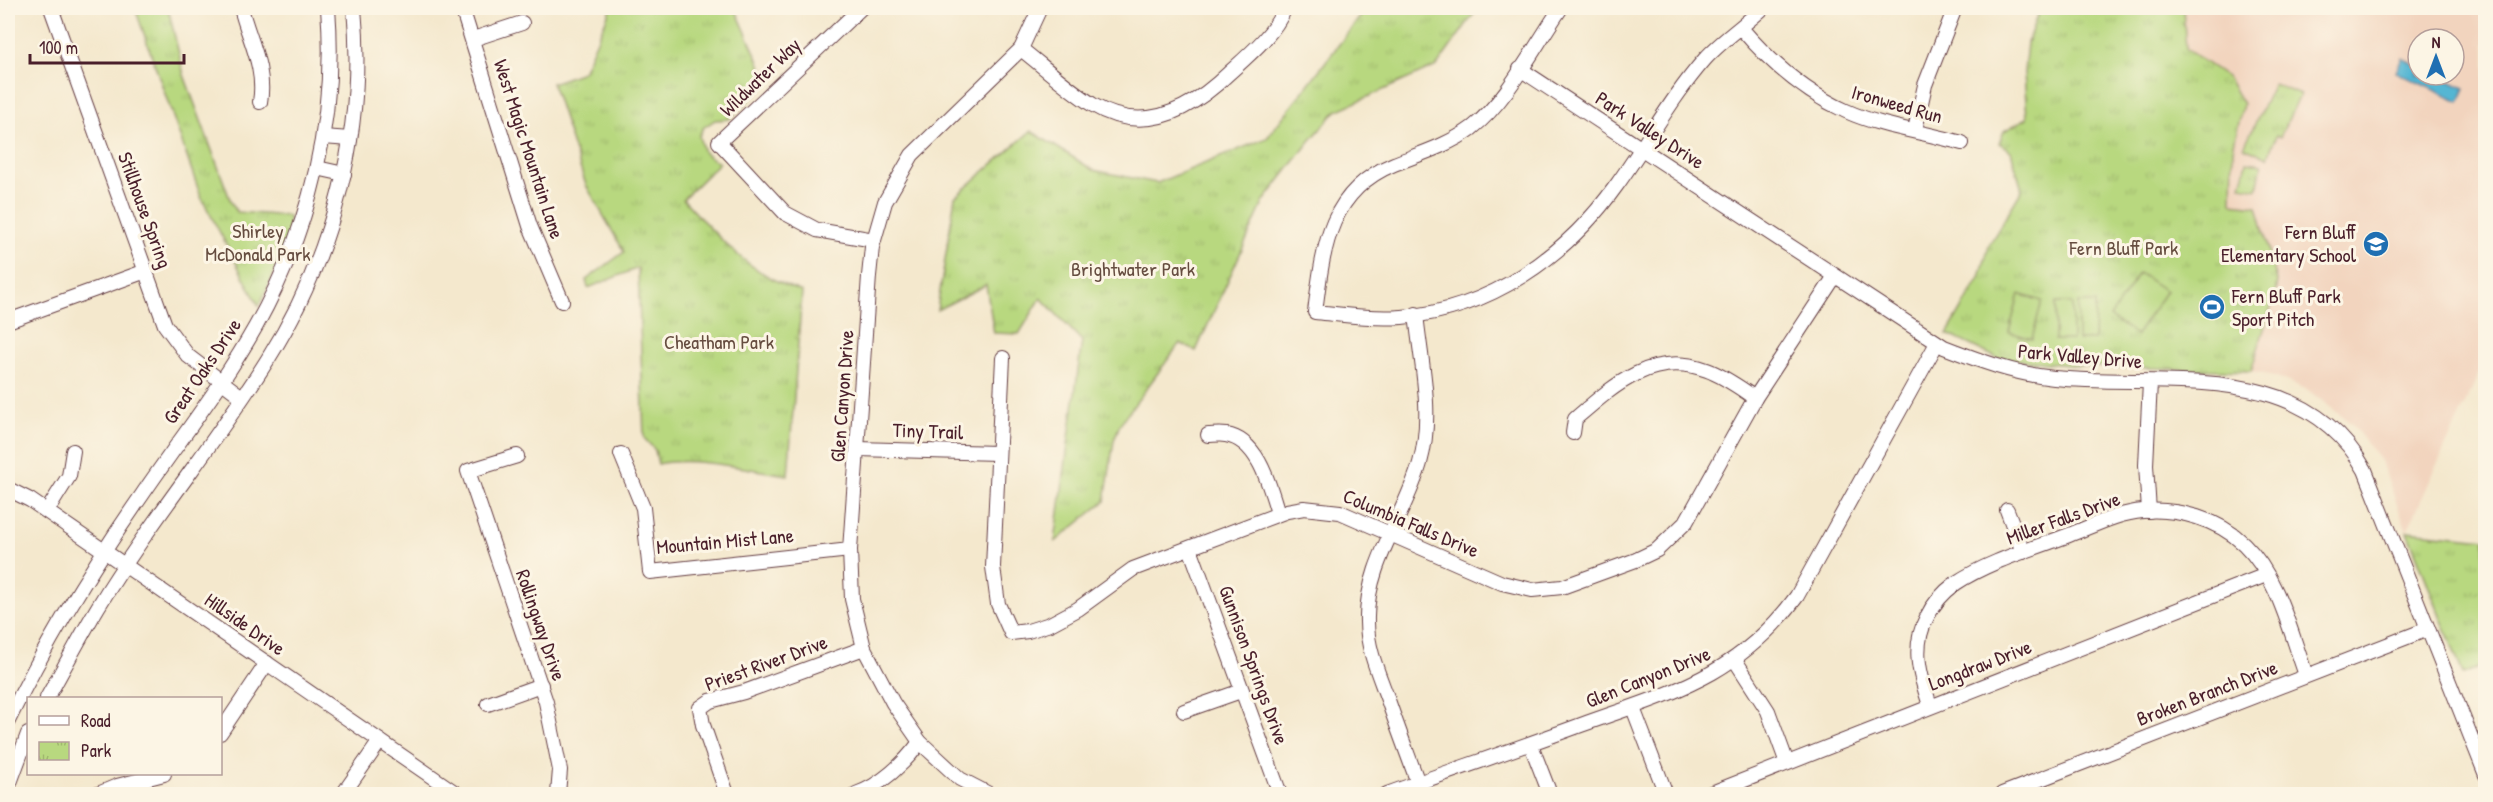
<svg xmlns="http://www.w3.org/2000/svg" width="2493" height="802" font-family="'Patrick Hand',sans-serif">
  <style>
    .built { fill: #f2d4be; fill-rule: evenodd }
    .park { fill: url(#park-tufts); stroke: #817c55; stroke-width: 1.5 }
    .pitch { fill: #b8d87f; stroke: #817c55; stroke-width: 1.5 }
    .water { fill: #55b6d3; stroke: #506a7f; stroke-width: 1.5 }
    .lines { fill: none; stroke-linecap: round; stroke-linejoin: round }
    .minor-casing { stroke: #643d43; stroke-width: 16 }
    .minor { stroke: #fff; stroke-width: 14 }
    .labels { text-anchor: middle; stroke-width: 6; stroke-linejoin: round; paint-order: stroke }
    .street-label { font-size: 20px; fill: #4a1f2b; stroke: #fcf5e5 }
    .park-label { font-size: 20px; fill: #664d40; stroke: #fcf5e5 }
    .poi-label { font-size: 20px; fill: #4a1f2b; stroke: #fcf5e5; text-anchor: end }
  </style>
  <defs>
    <pattern id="park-tufts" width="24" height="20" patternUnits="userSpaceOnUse" patternTransform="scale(1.5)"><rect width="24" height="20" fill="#b8d87f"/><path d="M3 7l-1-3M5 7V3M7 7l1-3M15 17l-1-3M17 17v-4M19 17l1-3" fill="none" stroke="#a0b96e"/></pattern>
  </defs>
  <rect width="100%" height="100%" fill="#fcf5e5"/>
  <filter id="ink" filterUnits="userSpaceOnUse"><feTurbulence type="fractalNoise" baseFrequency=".0167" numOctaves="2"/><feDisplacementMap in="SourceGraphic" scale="12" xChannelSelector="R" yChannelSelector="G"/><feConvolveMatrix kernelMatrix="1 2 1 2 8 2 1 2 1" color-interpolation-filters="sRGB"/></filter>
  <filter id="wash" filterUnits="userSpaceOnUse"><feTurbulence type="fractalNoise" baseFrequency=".008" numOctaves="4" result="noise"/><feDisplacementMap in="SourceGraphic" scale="24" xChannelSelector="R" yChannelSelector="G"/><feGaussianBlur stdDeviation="1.35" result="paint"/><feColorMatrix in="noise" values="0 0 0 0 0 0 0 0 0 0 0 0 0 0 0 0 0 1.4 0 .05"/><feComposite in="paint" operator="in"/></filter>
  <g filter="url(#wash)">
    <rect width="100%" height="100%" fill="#f4e8cd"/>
    <path class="built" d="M2183,8H2485V360L2407,531L2381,462L2352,424L2308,390L2274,376L2251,371L2275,294L2232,204L2233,149L2243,104L2227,77L2186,49ZM2418,39H2454V75H2418Z"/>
    <g class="park">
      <path d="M135,8H168L184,75L231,202L237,212L289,216L288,243L259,306L201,197Z"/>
      <path d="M611,8H735L768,82L729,119L715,120L703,128L699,136L704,153L719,163L683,199C720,239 749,274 802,292L788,475C750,470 695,456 658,464L655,450L644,438L638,268L588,288L586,280L624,252L586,185L552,83L583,72Z"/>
      <path d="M1367,8H1478L1437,66L1336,111L1310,141L1264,201L1196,351L1180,343L1120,424L1114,440L1105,501L1055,542L1082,341L1041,298L1019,334L994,333L986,285L937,310L955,197L1031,131L1093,170L1157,183L1267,138Z"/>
      <path d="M2040,8H2183L2186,49L2227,77L2243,104L2233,149L2232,203L2257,206L2277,281L2275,294L2251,371L2078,366L1997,358L1947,334L1980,278L1989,245L2022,190L2011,151L1999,143L2004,131L2027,118L2024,72L2027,43Z"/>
      <path d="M2274,84L2300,95L2280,137L2276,135L2268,157L2244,147Z"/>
      <path d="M2247,162L2262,164L2257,189L2241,186Z"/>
      <path d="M2407,531L2485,539V665L2463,674Z"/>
    </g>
    <g class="pitch">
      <path d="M2139,273L2166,291L2136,335L2110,317Z"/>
      <path d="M2019,294L2042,301L2032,339L2009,332Z"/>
      <path d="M2056,303H2072V340H2055Z"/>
      <path d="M2078,303H2095L2094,340H2078Z"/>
    </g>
    <path class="water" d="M2402,58L2418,66V75H2437L2465,88L2459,102L2396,72Z"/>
  </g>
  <g filter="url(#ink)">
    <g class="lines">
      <g class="minor-casing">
        <g id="minor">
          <path d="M51,8L165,325L188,356L242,397"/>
          <path d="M241,8C249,40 266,68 260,102"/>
          <path d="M462,8L530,226L562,301"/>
          <path d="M861,8L719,142L785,213L817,230L874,240"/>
          <path d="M1561,8C1535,45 1508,100 1472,128C1449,145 1420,154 1394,164C1328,191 1323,250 1315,312C1344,315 1373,319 1402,317C1490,310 1566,256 1616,186C1647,143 1671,98 1705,59C1722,40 1745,25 1763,8"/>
          <path d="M1741,28C1770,62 1804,92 1846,111C1881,127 1924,132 1962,143"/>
          <path d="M473,39L522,23"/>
          <path d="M1021,49C1044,67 1068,89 1093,105C1144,136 1192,109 1229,73C1250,54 1274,34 1285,8"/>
          <path d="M1520,69L1944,347C1980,361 2015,374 2054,378C2163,389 2301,356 2365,470L2486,775"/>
          <path d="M1915,130L1925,85L1955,8"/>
          <path d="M323,137L350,139"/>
          <path d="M317,168L344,174"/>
          <path d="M1416,314C1421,364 1434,414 1420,463C1405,516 1365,565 1367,622C1367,649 1379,675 1388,700C1399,732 1411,763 1422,794"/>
          <path d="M8,321L146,271"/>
          <path d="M1003,358L993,567L998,604L1011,633L1028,631L1050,624L1078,609L1133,569L1287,511L1304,508L1340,512L1502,583L1532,590L1562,587L1636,560L1657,550L1686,522L1755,398L1835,276"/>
          <path d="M1573,433L1575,419C1613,386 1652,350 1707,370C1724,376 1740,388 1755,398"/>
          <path d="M1208,435C1213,435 1220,434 1226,435C1259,440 1270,488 1278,513"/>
          <path d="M858,449L997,453"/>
          <path d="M621,454L643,508L650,572L850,550"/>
          <path d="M517,456L468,471L546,702L560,770L558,794"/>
          <path d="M8,489L30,500L457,794"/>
          <path d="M2007,510L2023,552"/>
          <path d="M47,511L69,476L73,451"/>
          <path d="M2149,511L2146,465L2150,382"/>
          <path d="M1190,548L1280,794"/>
          <path d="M1735,660L1768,711L1787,763"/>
          <path d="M47,698C64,668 80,637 98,607C150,521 215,444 268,359C333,256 366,129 354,8"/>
          <path d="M488,704L541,685"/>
          <path d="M1930,705C1920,676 1911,647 1927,617C1933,604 1944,592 1956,583C1989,561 2033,549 2069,535C2093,526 2117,513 2143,511C2178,508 2218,519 2244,544C2278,577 2290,631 2306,675"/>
          <path d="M1633,708L1666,794"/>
          <path d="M1184,711L1241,691"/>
          <path d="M8,721C46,642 92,567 142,495C180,439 223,385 256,326C310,229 337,118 328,8"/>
          <path d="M220,733L267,663"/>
          <path d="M1531,745L1550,794"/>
          <path d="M8,788L28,734"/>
          <path d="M98,794L117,786L164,774"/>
          <path d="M343,794L380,741"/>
          <path d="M727,794L703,725L700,708L710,701L744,692L864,648"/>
          <path d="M856,794C880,786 905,763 920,742"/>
          <path d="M989,794L960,779L920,742L893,703L864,648L852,599L850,550L869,276L872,247L885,202L912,155L1021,49L1040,8"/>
          <path d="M1387,794C1451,771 1516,749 1581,725C1670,693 1738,677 1797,596L1937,343"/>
          <path d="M1709,794L2266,575"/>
          <path d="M2002,794L2428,629"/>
        </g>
      </g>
      <use href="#minor" class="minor"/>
    </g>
  </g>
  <defs>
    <g id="school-disc" transform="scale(1.35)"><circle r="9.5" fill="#1f6fb2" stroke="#fcf5e5"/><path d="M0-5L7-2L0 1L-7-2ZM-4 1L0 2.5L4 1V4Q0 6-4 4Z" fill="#fff"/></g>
    <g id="stadium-disc" transform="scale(1.35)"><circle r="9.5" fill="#1f6fb2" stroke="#fcf5e5"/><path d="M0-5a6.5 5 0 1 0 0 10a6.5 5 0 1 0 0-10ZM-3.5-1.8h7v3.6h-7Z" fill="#fff"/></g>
  </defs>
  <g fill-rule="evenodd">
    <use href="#school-disc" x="2376" y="244"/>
    <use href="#stadium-disc" x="2212" y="307"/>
  </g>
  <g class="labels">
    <g class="street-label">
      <text transform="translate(760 77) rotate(-44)" y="7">Wildwater Way</text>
      <text transform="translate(1897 104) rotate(16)" y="7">Ironweed Run</text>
      <text transform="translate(1650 130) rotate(33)" y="7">Park Valley Drive</text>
      <text transform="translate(529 149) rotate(72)" y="7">West Magic Mountain Lane</text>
      <text transform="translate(145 210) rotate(70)" y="7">Stillhouse Spring</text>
      <text transform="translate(2080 356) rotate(5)" y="7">Park Valley Drive</text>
      <text transform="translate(202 371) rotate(-56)" y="7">Great Oaks Drive</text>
      <text transform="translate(842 396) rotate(-86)" y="7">Glen Canyon Drive</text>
      <text transform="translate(928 431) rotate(2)" y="7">Tiny Trail</text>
      <text transform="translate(2063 518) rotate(-20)" y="7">Miller Falls Drive</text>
      <text transform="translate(1411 523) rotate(23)" y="7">Columbia Falls Drive</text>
      <text transform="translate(725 541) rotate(-5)" y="7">Mountain Mist Lane</text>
      <text transform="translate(245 624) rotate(35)" y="7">Hillside Drive</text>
      <text transform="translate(541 625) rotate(71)" y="7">Rollingway Drive</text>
      <text transform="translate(766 663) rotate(-20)" y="7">Priest River Drive</text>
      <text transform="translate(1254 665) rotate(70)" y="7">Gunnison Springs Drive</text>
      <text transform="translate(1980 665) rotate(-21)" y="7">Longdraw Drive</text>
      <text transform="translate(1648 677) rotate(-22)" y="7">Glen Canyon Drive</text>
      <text transform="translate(2207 693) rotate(-21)" y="7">Broken Branch Drive</text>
    </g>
    <g class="park-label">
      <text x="258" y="238">Shirley<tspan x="258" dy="23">McDonald Park</tspan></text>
      <text x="2124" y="255">Fern Bluff Park</text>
      <text x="1133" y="276">Brightwater Park</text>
      <text x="719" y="349">Cheatham Park</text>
    </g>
    <g class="poi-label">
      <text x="2356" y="239">Fern Bluff<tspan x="2356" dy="23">Elementary School</tspan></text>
      <text x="2232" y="303" text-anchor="start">Fern Bluff Park<tspan x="2232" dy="23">Sport Pitch</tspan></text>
    </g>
  </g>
  <rect width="2493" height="802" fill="none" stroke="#fcf5e5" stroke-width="30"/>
  <rect x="27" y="697" width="195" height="78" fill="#fcf5e5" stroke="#b59f9b" stroke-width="1.5"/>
  <rect x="39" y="716" width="30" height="9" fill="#ffffff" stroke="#b59f9b" stroke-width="1.5"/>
  <text x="81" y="727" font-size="18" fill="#4a1f2b">Road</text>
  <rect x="39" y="742" width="30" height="18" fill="url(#park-tufts)" stroke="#b59f9b" stroke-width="1.5"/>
  <text x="81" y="757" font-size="18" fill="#4a1f2b">Park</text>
  <g transform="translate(2436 57)"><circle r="28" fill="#fcf5e5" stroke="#b59f9b" stroke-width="1.5"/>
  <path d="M0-4.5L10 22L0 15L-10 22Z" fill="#1f6fb2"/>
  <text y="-9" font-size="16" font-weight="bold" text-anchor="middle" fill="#4a1f2b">N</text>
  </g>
  <path d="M30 54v9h154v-9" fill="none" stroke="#4a1f2b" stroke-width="3"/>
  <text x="39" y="54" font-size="18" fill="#4a1f2b" stroke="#fcf5e5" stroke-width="4.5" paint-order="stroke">100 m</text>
</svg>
